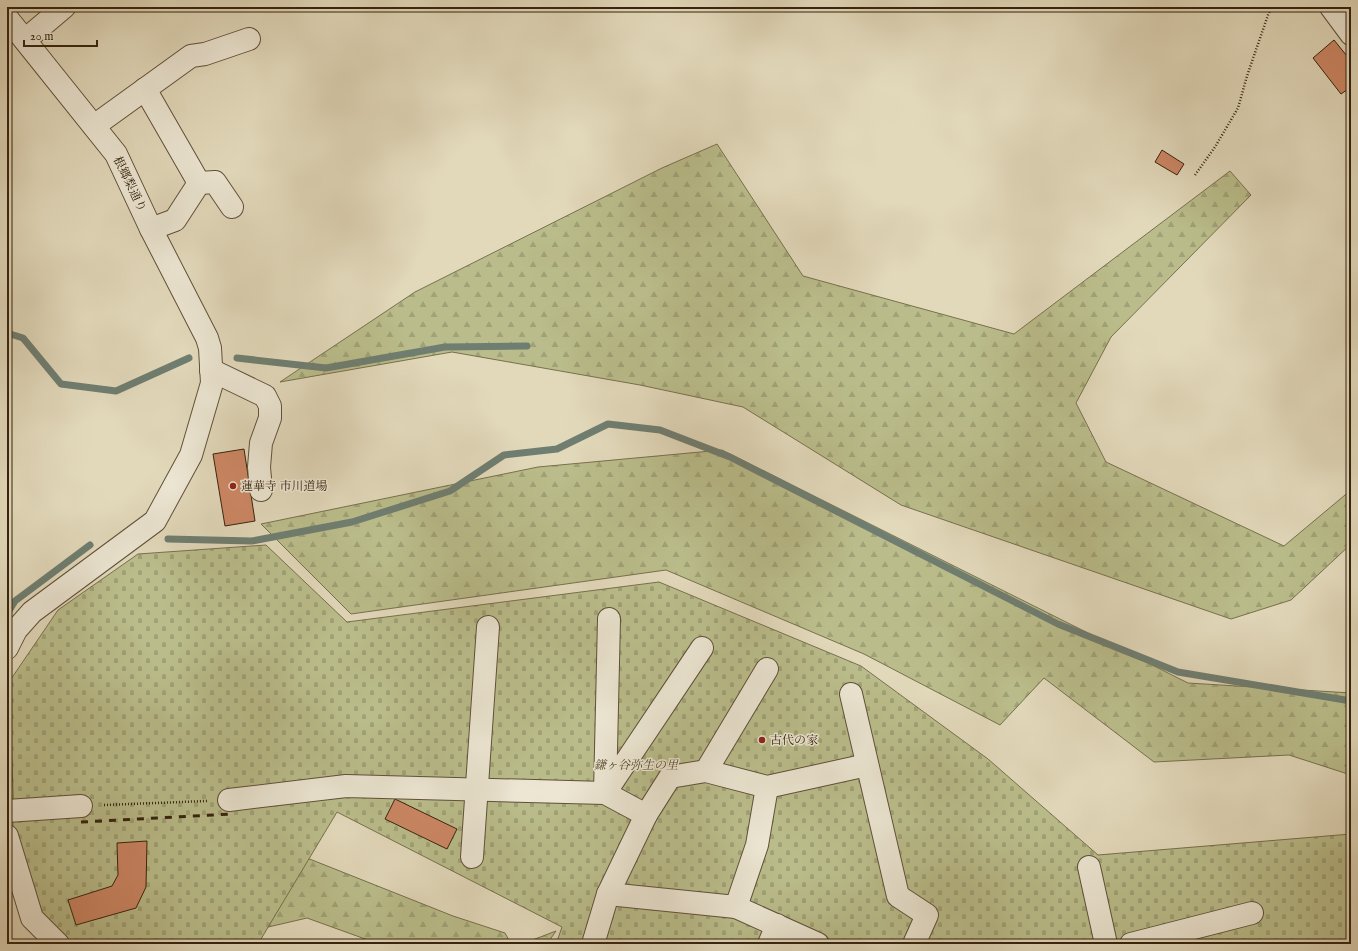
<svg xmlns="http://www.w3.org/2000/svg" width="1358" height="951" font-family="'IM FELL English','Noto Serif JP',serif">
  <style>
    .forest { fill: url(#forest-firs); stroke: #78704d }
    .cemetery { fill: url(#cemetery-stones); stroke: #78704d }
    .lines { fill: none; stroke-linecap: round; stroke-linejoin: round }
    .stream { stroke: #6f7e71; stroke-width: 7 }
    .building { fill: #cd8765; stroke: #35230f }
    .minor-casing { stroke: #60503a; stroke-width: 24 }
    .path { stroke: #35230f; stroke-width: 2.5; stroke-dasharray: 1 2; stroke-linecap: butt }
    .minor { stroke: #ece6d3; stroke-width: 22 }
    .rail { stroke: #35230f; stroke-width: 3; stroke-dasharray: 7 7; stroke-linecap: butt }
    .poi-dot { fill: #8f2418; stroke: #ece6d3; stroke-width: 1.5 }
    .labels { text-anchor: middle; stroke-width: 3; stroke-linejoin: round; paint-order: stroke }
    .street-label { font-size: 12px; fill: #35230f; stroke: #ece6d3 }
    .poi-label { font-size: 12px; fill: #35230f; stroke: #ece6d3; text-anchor: start }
    .park-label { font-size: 12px; font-style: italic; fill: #564a2e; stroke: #ece6d3 }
  </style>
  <defs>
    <pattern id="forest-firs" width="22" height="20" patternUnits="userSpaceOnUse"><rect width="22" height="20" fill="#babd8b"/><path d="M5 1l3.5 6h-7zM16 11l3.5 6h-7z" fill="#a0a277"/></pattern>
    <pattern id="cemetery-stones" width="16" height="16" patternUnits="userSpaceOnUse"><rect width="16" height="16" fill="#babd8b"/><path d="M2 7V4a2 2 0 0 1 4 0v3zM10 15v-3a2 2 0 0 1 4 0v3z" fill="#a0a277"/></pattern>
  </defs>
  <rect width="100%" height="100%" fill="#e2d9bb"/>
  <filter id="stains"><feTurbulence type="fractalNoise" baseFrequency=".005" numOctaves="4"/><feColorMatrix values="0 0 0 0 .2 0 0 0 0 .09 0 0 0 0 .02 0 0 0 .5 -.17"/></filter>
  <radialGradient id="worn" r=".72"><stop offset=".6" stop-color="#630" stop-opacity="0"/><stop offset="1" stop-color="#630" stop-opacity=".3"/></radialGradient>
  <g class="forest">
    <path d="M717,144L803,276L1014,334L1230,171L1251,195L1111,337L1076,403L1106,462L1284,546L1351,490V544L1291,600L1231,619L901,505L743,407L640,385L452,352L280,382L415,292L662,168Z"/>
    <path d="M722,450L1188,683L1351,693V775L1289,755L1154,762L1044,678L1000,725L864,654L666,570L351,614L261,524L538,467Z"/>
    <path d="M297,854L453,916L505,933L511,944H379L307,918L221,938Z"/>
    <path d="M556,931L547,944H522Z"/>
  </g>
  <path class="cemetery" d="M266,545L347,622L659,582L861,666L988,759L1098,855L1351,834V944H556L562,927L337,812L258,944H72L37,910L13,838V792L9,682L58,610L138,554Z"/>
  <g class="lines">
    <g class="stream">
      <path d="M7,333L23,338L61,384L116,391L189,358"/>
      <path d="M237,358L326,368L445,347L527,346"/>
      <path d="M168,539L252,541L352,522L450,491L504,455L557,449L608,424L660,430L730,457L1058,624L1178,672L1351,701"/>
      <path d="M7,614L15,601L90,545"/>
    </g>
  </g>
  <g class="building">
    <path d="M1334,40L1351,61V87L1341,94L1313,58Z"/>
    <path d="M1162,150L1184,164L1177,175L1155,162Z"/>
    <path d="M244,449L255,521L225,526L213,454Z"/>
    <path d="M395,799L457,829L447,849L385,819Z"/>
    <path d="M147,841L146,887L136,908L76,925L68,900L112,886L118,875L117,843Z"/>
  </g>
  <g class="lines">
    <g class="minor-casing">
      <g id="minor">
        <path d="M1331,7L1351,34"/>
        <path d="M7,18L116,154L151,229L207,338L210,348L212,383L191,455L155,521L32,612L16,630L7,648"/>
        <path d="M25,40L64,7"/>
        <path d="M145,89L199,183L175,220L151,229"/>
        <path d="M94,126L191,56L205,54L249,39"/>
        <path d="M199,183L215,182L232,207"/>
        <path d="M211,370L265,396L270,406V418L261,443L259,467L261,490"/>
        <path d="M609,619L605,793L702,648"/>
        <path d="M851,694L898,896L927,915L914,944"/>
        <path d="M706,771L767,669"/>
        <path d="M229,800L346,786L605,793L646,815"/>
        <path d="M7,811L81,806"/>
        <path d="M7,836L32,918L58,944"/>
        <path d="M472,857L488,627"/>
        <path d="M1089,867L1106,944"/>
        <path d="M608,894L736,907L818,944"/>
        <path d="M736,907L757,845L767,787"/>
        <path d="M593,944L608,894L646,815L670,777L706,771L767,787L867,765"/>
        <path d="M769,944L777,925"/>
        <path d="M1131,944L1252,913"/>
      </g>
    </g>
    <g class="path">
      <path d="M1195,175L1215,147L1238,108L1247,76L1268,15L1272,7"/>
      <path d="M104,805L207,801"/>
    </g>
    <use href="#minor" class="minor"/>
    <path class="rail" d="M81,822L231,814"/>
  </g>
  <g class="poi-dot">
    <circle cx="233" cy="486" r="4"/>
    <circle cx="762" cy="740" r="4"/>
  </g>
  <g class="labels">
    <g class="street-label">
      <text transform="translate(130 184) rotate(64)" y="4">根郷梨通り</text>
    </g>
    <g class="poi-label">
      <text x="241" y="490">蓮華寺 市川道場</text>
      <text x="770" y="744">古代の家</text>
    </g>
    <g class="park-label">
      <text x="636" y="769">鎌ヶ谷弥生の里</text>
    </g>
  </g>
  <rect width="1358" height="951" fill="none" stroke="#e2d9bb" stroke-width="24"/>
  <rect x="8" y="8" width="1342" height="935" fill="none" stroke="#35230f" stroke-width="2"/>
  <rect x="12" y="12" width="1334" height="927" fill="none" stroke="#35230f"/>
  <path d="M24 40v6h73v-6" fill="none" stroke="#35230f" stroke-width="2"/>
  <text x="30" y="40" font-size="12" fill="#35230f" stroke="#ece6d3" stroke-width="3" paint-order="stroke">20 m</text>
  <rect width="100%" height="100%" filter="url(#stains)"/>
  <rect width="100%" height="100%" fill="url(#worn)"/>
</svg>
